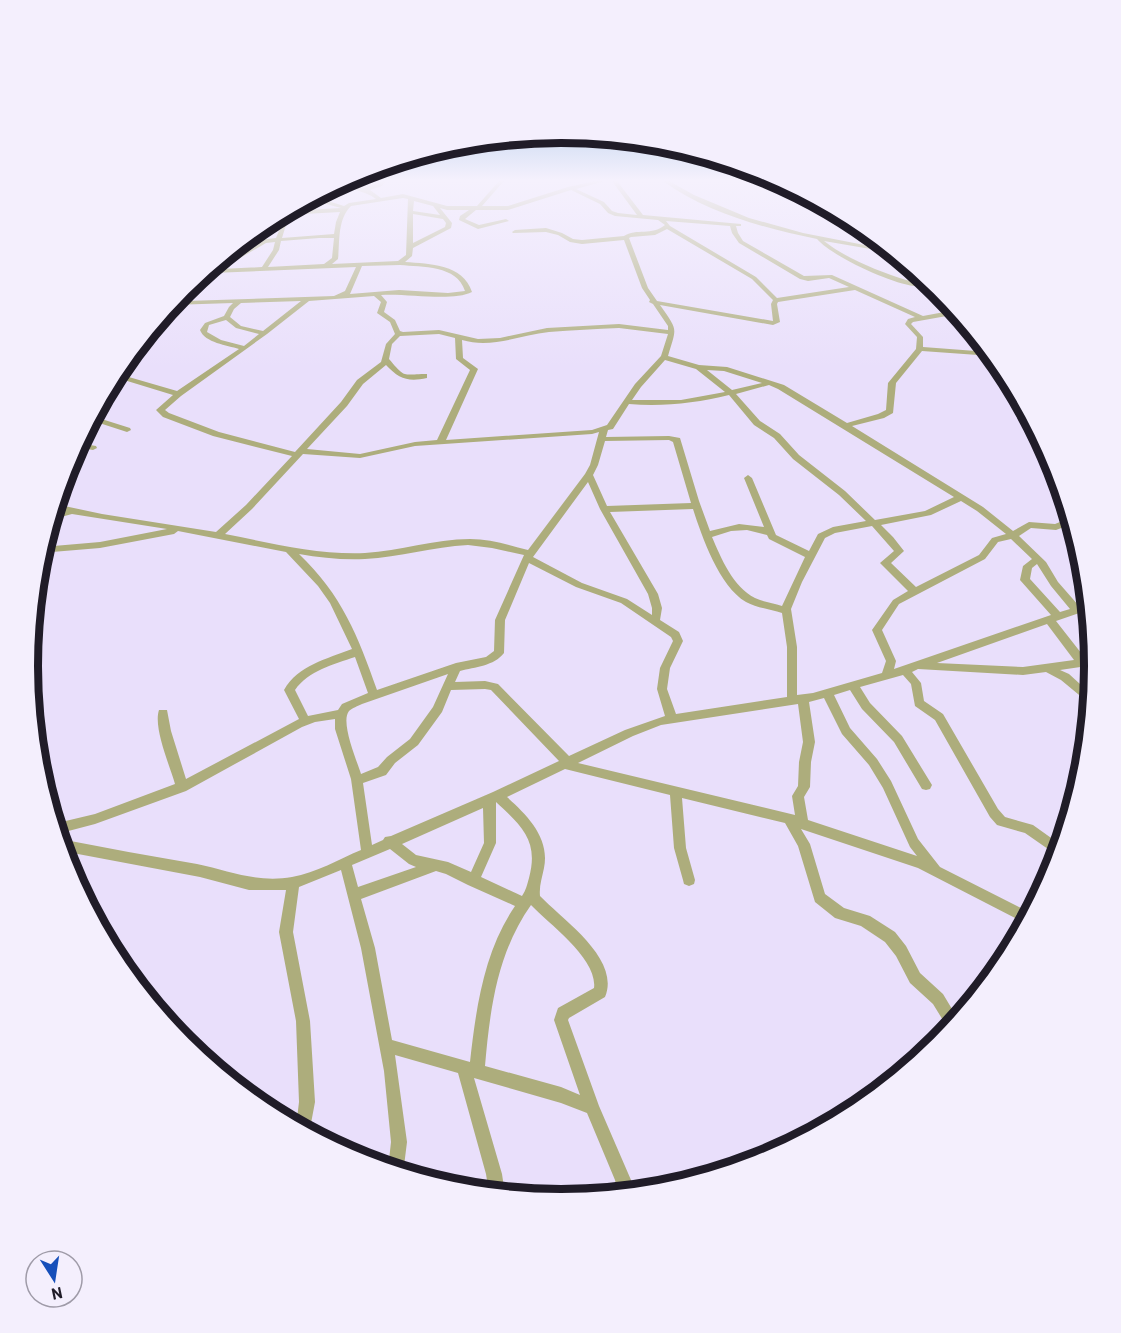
<svg xmlns="http://www.w3.org/2000/svg" width="1121" height="1333" font-family="Barlow,sans-serif">
  <style>
    .lines { fill: none; stroke-linecap: round; stroke-linejoin: round }
    .street { fill: #adad7c; fill-rule: evenodd }
    .rim { fill: none; stroke: #201c28; stroke-width: 8 }
  </style>
  <rect width="100%" height="100%" fill="#e9dffb"/>
  <g class="lines">
    <g class="street">
      <path d="M343,181H348C364,197 371,181 386,181L382,186L370,190L381,198L403,194L447,206H477L499,181H504L482,206H508L568,187L595,181H605L576,189L604,202L612,211L618,213L637,215L612,181H617L643,215L741,224V226H736L738,233L743,241L804,276L832,275L923,316L955,310L958,314L913,322L911,324L923,337V347L989,352L992,356L922,351L896,383L893,413L884,418L852,426L983,507L1013,531L1029,522L1055,524L1070,518L1072,524L1056,530L1031,528L1019,536L1046,562L1058,582L1079,606L1088,603V610L1056,621L1085,658L1093,657L1094,665L1060,670L1069,674L1091,694L1090,704L1061,680L1046,672L1023,675L918,669L912,672L921,683L924,701L943,714L998,809L1005,817L1033,825L1061,845L1058,856L1025,833L997,825L990,817L935,720L915,706L911,684L903,675L860,687L870,703L902,736L932,785L930,789L926,790L922,789L894,742L862,709L850,690L834,695L850,728L877,759L891,781L918,839L940,867L1031,913L1025,923L918,868L801,829L810,844L825,894L844,908L870,916L895,932L906,946L920,973L943,994L958,1019L949,1030L933,1004L910,983L896,956L885,942L861,926L835,918L815,902L798,846L785,823L682,798L686,848L695,880L694,884L689,886L684,884L683,880L674,848L670,795L565,769L507,797C528,816 550,838 544,868C542,878 539,886 540,896C563,920 621,959 605,997L569,1018L568,1020L599,1106L631,1180L634,1193L618,1194L615,1180L587,1113L561,1103L474,1078L502,1174L505,1194L489,1193L486,1174L458,1073L395,1055L407,1142L403,1174L388,1169L391,1142L384,1071L361,948L341,870L299,887L293,932L310,1021L315,1102L309,1134L296,1127L299,1102L296,1021L279,932L286,890H249L200,877L62,851L58,840L60,839C106,848 151,856 197,864C230,871 257,883 292,877C316,873 339,859 361,850L351,779L335,729V719L315,722L302,727L186,791L95,824L57,834L53,824L95,814L175,784C170,766 153,728 159,710H167L171,731L186,779L299,719L284,690C298,665 327,659 352,649L330,603L318,586L286,552L178,531L174,534L100,548L40,553L42,547L100,542L167,529L72,514L50,520L52,514L62,511L54,509L55,504L102,514L216,532L246,505L292,456L213,436L163,417L156,410L173,395L124,380L111,390H106L110,383L118,378L113,377L115,373L177,391L239,349C227,345 205,343 200,330L205,323L224,316L229,307L233,303L171,305L174,301H180C189,289 198,272 213,269L257,244L237,245L241,242L276,238L281,226L261,225L265,222H283L288,215L304,210L341,208L308,199L313,197L323,200L334,195L322,192L326,190L341,193V195L328,201L344,206L349,203L376,199C365,190 351,192 343,181ZM571,190L600,204L608,213L615,216L658,220L665,225C652,236 636,228 624,236L582,240L573,239L562,233L546,228L515,230L512,232L513,233L546,232L558,235L570,242L582,244L624,240L642,288L650,300L649,302L653,304L668,326V330L619,324L547,328L500,338L478,339L439,330L403,332L400,331L395,320L384,312L387,302L381,295C406,293 452,302 472,292C463,264 430,264 405,262L412,256L413,248L451,228L452,223L440,208L447,210H469L460,216L459,220L478,229L509,221L506,219L479,225L465,219L476,210H508ZM403,198L408,199L406,255L398,261L332,264L338,259C340,242 337,220 351,206ZM414,201L433,206L440,215L413,211ZM340,212L336,222L334,234L282,238L285,228L292,217L304,214ZM413,214L443,219L446,223L445,227L413,243ZM666,221L730,226L732,233L739,243L800,279L808,281L829,278L849,287L777,298L756,277L670,226ZM667,229L752,279L773,300L771,304L773,321L657,301L648,288L629,238L631,237L655,235ZM319,238H334L332,258L324,264L268,267L279,250L281,241ZM275,242L273,250L262,267L221,269L266,243ZM400,265C422,267 457,265 465,291L448,293L399,290L350,294L362,266ZM356,267L345,291L334,296L186,301L206,275L212,273ZM855,290L915,317L908,319L905,324L917,337L916,349L888,383L886,410L878,414L847,423L784,385L727,367L699,365L668,356C677,326 678,331 660,305L773,325L780,322L777,304L778,302ZM374,296L381,302L377,313L390,322L395,334L386,344L381,362L357,380L341,402L295,452L219,432L169,413L165,410L181,396L267,334L309,301ZM301,301L263,331L241,326L230,317L234,309L241,303ZM226,320L236,328L259,334L244,346L221,340L207,332L209,325ZM619,328L668,334L661,356L635,384L607,425L592,430L446,440L478,369L463,358L462,340C492,349 520,335 549,332C572,330 596,329 619,328ZM439,334L455,338L456,359L470,370L437,440L415,442L360,454L307,449L347,406L363,384L386,365C399,379 408,382 427,378V374C402,374 406,379 389,359L392,344L400,336ZM665,360L696,369L725,392L681,400H632L641,387ZM707,370L724,371L762,383L732,390ZM769,385L778,389L954,497L925,511L875,520L845,491L799,455L780,434L760,421L736,394ZM729,395L754,425L774,438L793,459L839,495L866,521L833,527L818,534L809,551L776,535L752,478L748,475L744,478L764,527L739,524L710,531L699,501L680,438L669,436L606,437L608,430L613,429L629,404C663,407 696,403 729,395ZM599,432L590,465L585,474L528,550C509,545 490,539 470,539C434,539 400,551 365,553C318,555 271,543 225,534L252,509L303,454L360,458L415,446L592,434ZM669,440L673,442L691,503L607,506L593,475L598,465L605,441ZM588,482L600,509L648,594L652,608V615L627,599L582,583L533,557ZM961,501L977,511L1006,534L992,538L979,555L916,587L891,563L904,551L893,537L881,525L931,515ZM693,509C702,537 719,586 746,602C757,608 770,609 782,613L787,647V697L676,714L667,689L670,668L683,641L679,632L660,620L662,608L658,594L610,512ZM872,526L894,551L880,563L908,591L893,600L872,630L886,661L882,673L813,693L797,695V647L791,609L802,582L825,538L835,533ZM747,530L767,535L769,539L805,557L782,606C773,603 763,602 755,598C733,587 721,558 712,537L731,531ZM1011,539L1032,559L1023,566L1020,580L1051,615L894,669L896,661L882,630L899,604L985,559L998,542ZM468,545L492,548L524,555L495,620L494,651L486,657L456,663L377,690C358,636 342,595 299,554C321,558 343,560 365,559C400,557 433,547 468,545ZM529,563L576,587L621,603L671,637L673,641L660,668L657,689L665,716L625,730L569,756L498,684L485,681L455,682L460,671C475,667 494,666 504,653L505,620ZM1037,564L1051,586L1070,609L1060,612L1030,579L1032,568ZM1047,624L1074,660L1023,667L937,663ZM355,657L368,693L342,704L338,710L308,716L295,690C308,671 334,664 355,657ZM448,674L433,707L410,739L387,757L378,767L361,774C357,761 340,722 349,711C352,708 358,706 362,704ZM485,689L491,690L559,761L493,792L391,836L385,837L383,840L372,845L363,783L386,775L395,763L418,745L442,712L451,690ZM824,698L842,734L869,765L883,788L910,847L917,856L808,820L804,797L810,787L811,762L815,742L809,702ZM798,704L803,742L799,762L798,786L792,796L795,815L578,763L633,736L661,725ZM496,802C522,826 539,841 529,878C527,885 526,890 522,896L481,877L496,843ZM483,808L484,843L471,872L448,862L416,855L402,844ZM390,849L409,864L416,867L358,887L352,865ZM436,871L446,874L468,885L515,906C484,951 476,1008 470,1062L392,1040L375,948L361,899ZM531,905C549,924 598,959 594,988L558,1008L554,1020L580,1095L561,1087L485,1066C490,1009 497,953 531,905Z"/>
      <path d="M663,181H669L694,195L749,218L803,233L890,250L894,253L824,241C847,259 878,271 906,280C915,283 926,280 933,286C927,286 920,287 914,286C890,283 833,257 817,239C764,228 707,213 663,181Z"/>
      <path d="M92,416L130,428L131,430L127,432L90,420Z"/>
      <path d="M78,443L96,446L97,448L93,450L76,447Z"/>
    </g>
  </g>
  <linearGradient id="sky" x2="0" y2="1"><stop stop-color="#6fa8d8"/><stop offset="0.49" stop-color="#f5f1fd"/><stop offset="1" stop-color="#f5f1fd" stop-opacity="0"/></linearGradient>
  <rect width="1121" height="368" fill="url(#sky)"/>
  <path d="M0 0H1121V1333H0ZM38 666a523 523 0 1 1 1046 0a523 523 0 1 1-1046 0Z" fill="#f4effd" fill-rule="evenodd"/>
  <path class="rim" d="M38 666a523 523 0 1 1 1046 0a523 523 0 1 1-1046 0Z"/>
  <g transform="translate(54 1279) rotate(168)"><circle r="28" fill="#f4effd" stroke="#9f9ba8" stroke-width="1.5"/>
  <path d="M0-4.5L10 22L0 15L-10 22Z" fill="#164fba"/>
  <text y="-9" font-size="16" font-weight="bold" text-anchor="middle" fill="#201c28">N</text>
  </g>
</svg>
